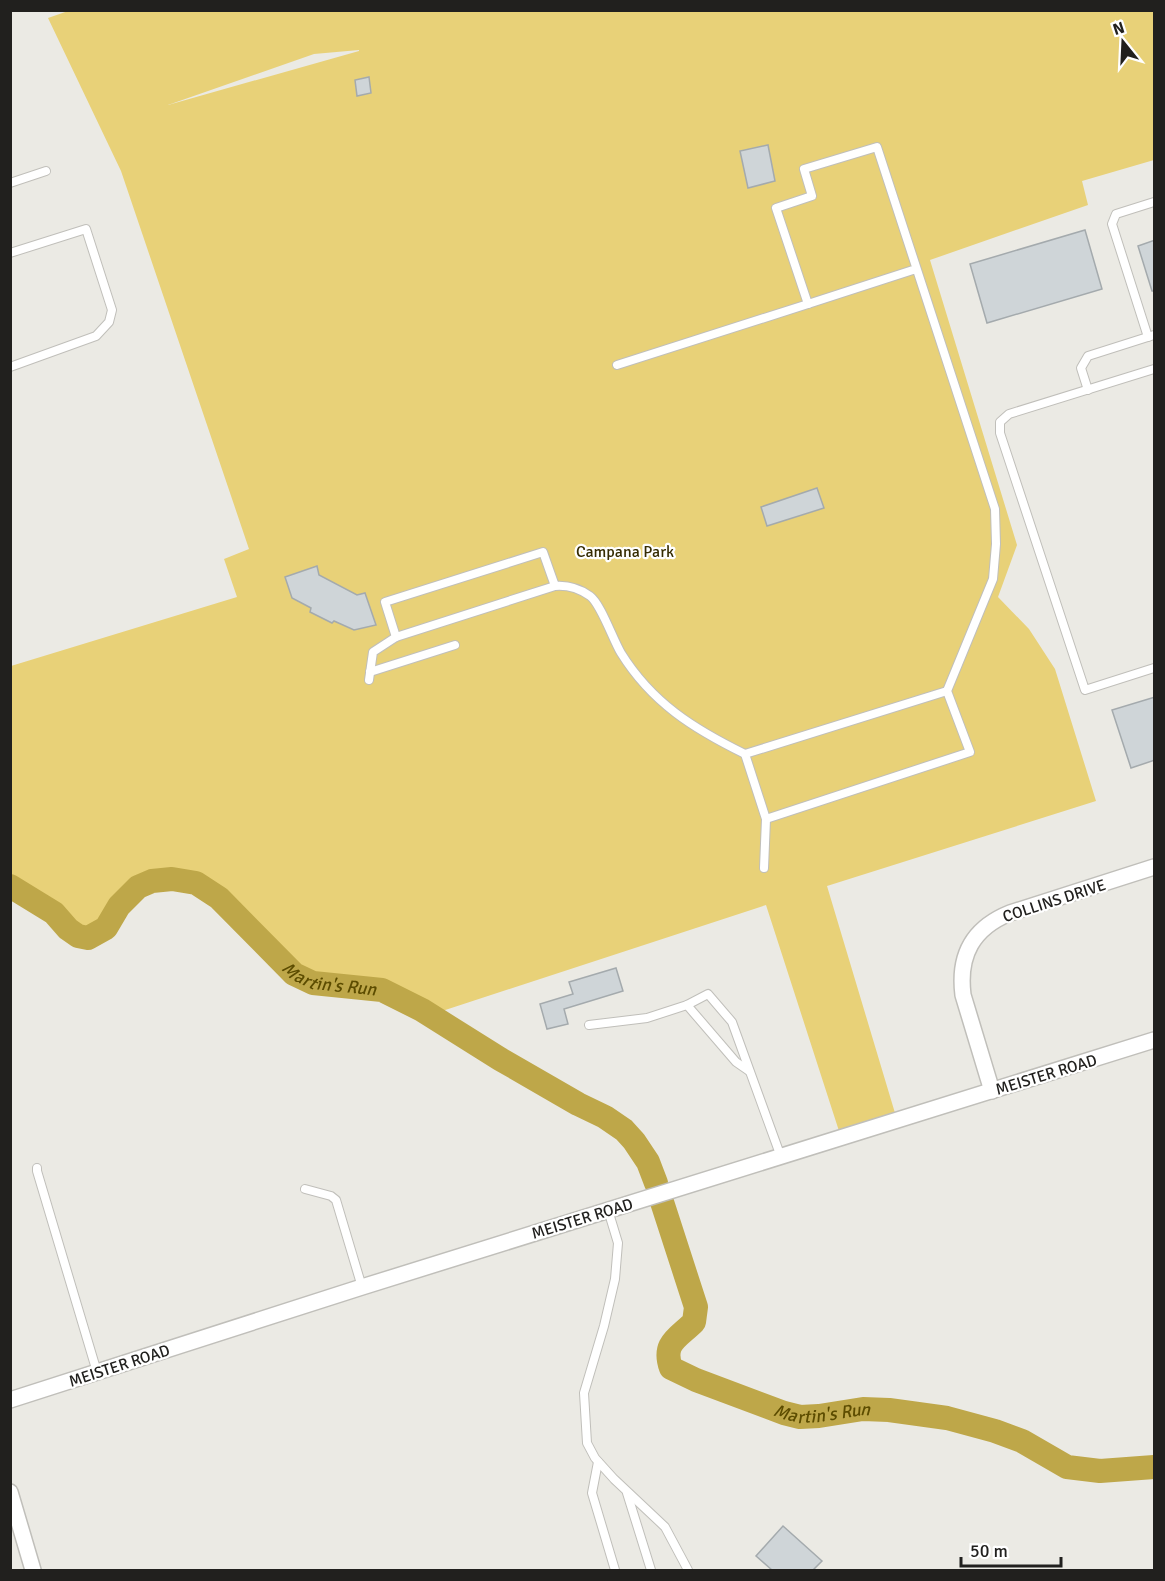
<svg xmlns="http://www.w3.org/2000/svg" width="1165" height="1581" font-family="Signika,sans-serif">
  <style>
    .green { fill: #e8d178; fill-rule: evenodd }
    .lines { fill: none; stroke-linecap: round; stroke-linejoin: round }
    .river { stroke: #bea749; stroke-width: 24 }
    .building { fill: #cfd5d8; stroke: #a4aaad; stroke-width: 1.5 }
    .service-casing { stroke: #c0bfba; stroke-width: 10 }
    .minor-casing { stroke: #c0bfba; stroke-width: 18 }
    .service { stroke: #fff; stroke-width: 8 }
    .minor { stroke: #fff; stroke-width: 15 }
    .labels { text-anchor: middle; stroke-width: 4.5; stroke-linejoin: round; paint-order: stroke }
    .park-label { font-size: 16px; fill: #362c02; stroke: #fff }
    .street-label { font-size: 16px; fill: #21201e; stroke: #fff }
    .water-label { font-size: 18px; font-style: italic; fill: #5c4c00; stroke: #fff }
  </style>
  <rect width="100%" height="100%" fill="#ebeae4"/>
  <path class="green" d="M71,10L1154,11V160L1082,181L1088,205L930,260L1017,545L998,597L1029,629L1055,669L1096,801L827,886L895,1113L839,1131L766,905L430,1015C417,1007 396,993 381,990C353,983 317,992 293,973C262,949 230,898 196,884C190,881 181,880 174,879C120,872 112,946 80,936C68,933 63,920 53,912C41,902 25,894 11,886V666L237,597L224,559L249,549L121,171L48,18ZM359,50V51L168,105L314,54Z"/>
  <g class="lines">
    <g class="river">
      <path id="s1" d="M10,886L54,913L68,929L78,936L88,938L106,928L119,906L138,887L152,881L172,879L196,883L219,898L294,974L313,983L382,990L422,1010L500,1059L578,1104L605,1117L624,1130L634,1141L648,1162L656,1183"/>
      <path id="s2" d="M662,1202L696,1307L694,1322C678,1338 662,1343 671,1368L696,1380L784,1413L800,1417L819,1416L863,1409L889,1410L947,1418L995,1431L1022,1441L1067,1467L1100,1471L1154,1467"/>
    </g>
  </g>
  <g class="building">
    <path d="M369,77L371,93L357,96L355,80Z"/>
    <path d="M768,145L775,181L748,188L740,151Z"/>
    <path d="M1085,230L1102,289L987,323L970,264Z"/>
    <path d="M1155,240V291H1152L1138,246Z"/>
    <path d="M817,488L824,508L767,526L761,507Z"/>
    <path d="M317,566L319,575L357,595L365,593L376,625L354,630L334,621L332,623L310,612L311,608L292,598L285,577Z"/>
    <path d="M1155,697V760L1131,768L1112,710Z"/>
    <path d="M616,968L623,991L564,1009L568,1024L547,1029L540,1004L573,994L569,982Z"/>
    <path d="M783,1526L822,1561L813,1570H772L756,1556Z"/>
  </g>
  <g class="lines">
    <g class="service-casing">
      <g id="service">
        <path d="M10,183L46,171"/>
        <path d="M10,253L86,229L112,310L109,322L96,336L10,367"/>
        <path d="M1148,337L1112,224L1116,214L1154,202"/>
        <path d="M617,365L808,304"/>
        <path d="M1154,369L1009,414L1000,422V433L1085,690L1154,668"/>
        <path d="M1088,390L1081,368L1088,356L1154,335"/>
        <path d="M555,586L396,637L385,602L543,552L555,586C567,585 580,589 590,596C601,604 613,640 621,653C652,703 694,729 745,754"/>
        <path d="M370,672L455,645"/>
        <path d="M369,680L373,652L396,637"/>
        <path d="M766,819L745,754L947,691"/>
        <path d="M764,868L766,819L970,752L947,691L993,579L996,544L995,509L877,147L804,169L812,196L776,208L808,304L916,269"/>
        <path d="M687,1005L736,1062L749,1071"/>
        <path d="M589,1025L647,1018L687,1005L708,994L732,1022L781,1157"/>
        <path d="M37,1168V1171L97,1372"/>
        <path d="M305,1189L331,1196L336,1200L362,1287"/>
        <path d="M608,1210L618,1243L615,1279L604,1326L584,1393L587,1443L595,1458L614,1479L665,1527L688,1570"/>
        <path d="M598,1462L592,1493L615,1570"/>
        <path d="M627,1493L651,1570"/>
      </g>
    </g>
    <g class="minor-casing">
      <g id="minor">
        <path d="M992,1091L963,995C958,955 973,928 1010,913L1154,867"/>
        <path d="M10,1400L362,1287L1154,1040"/>
        <path d="M10,1492L33,1570"/>
      </g>
    </g>
    <use href="#service" class="service"/>
    <use href="#minor" class="minor"/>
  </g>
  <g class="labels">
    <g class="park-label">
      <text x="625" y="557">Campana Park</text>
    </g>
    <g class="street-label">
      <text transform="translate(1054 900) rotate(-18)" y="6">COLLINS DRIVE</text>
      <text transform="translate(1046 1074) rotate(-17)" y="6">MEISTER ROAD</text>
      <text transform="translate(582 1218) rotate(-17)" y="6">MEISTER ROAD</text>
      <text transform="translate(119 1365) rotate(-18)" y="6">MEISTER ROAD</text>
    </g>
    <g class="water-label">
      <text dy="6" stroke="none"><textPath href="#s1" startOffset="398">Martin's Run</textPath></text>
      <text dy="6" stroke="none"><textPath href="#s2" startOffset="342">Martin's Run</textPath></text>
    </g>
  </g>
  <rect width="1165" height="1581" fill="none" stroke="#21201e" stroke-width="24"/>
  <g transform="translate(1123 42) rotate(342)" stroke="#ffffff" stroke-width="4.5" paint-order="stroke">
  <path d="M0-4.5L10 22L0 15L-10 22Z" fill="#21201e"/>
  <text y="-9" font-size="16" font-weight="bold" text-anchor="middle" fill="#21201e">N</text>
  </g>
  <path d="M961 1557v9h100v-9" fill="none" stroke="#21201e" stroke-width="3"/>
  <text x="970" y="1557" font-size="18" fill="#21201e" stroke="#ffffff" stroke-width="4.5" paint-order="stroke">50 m</text>
</svg>
